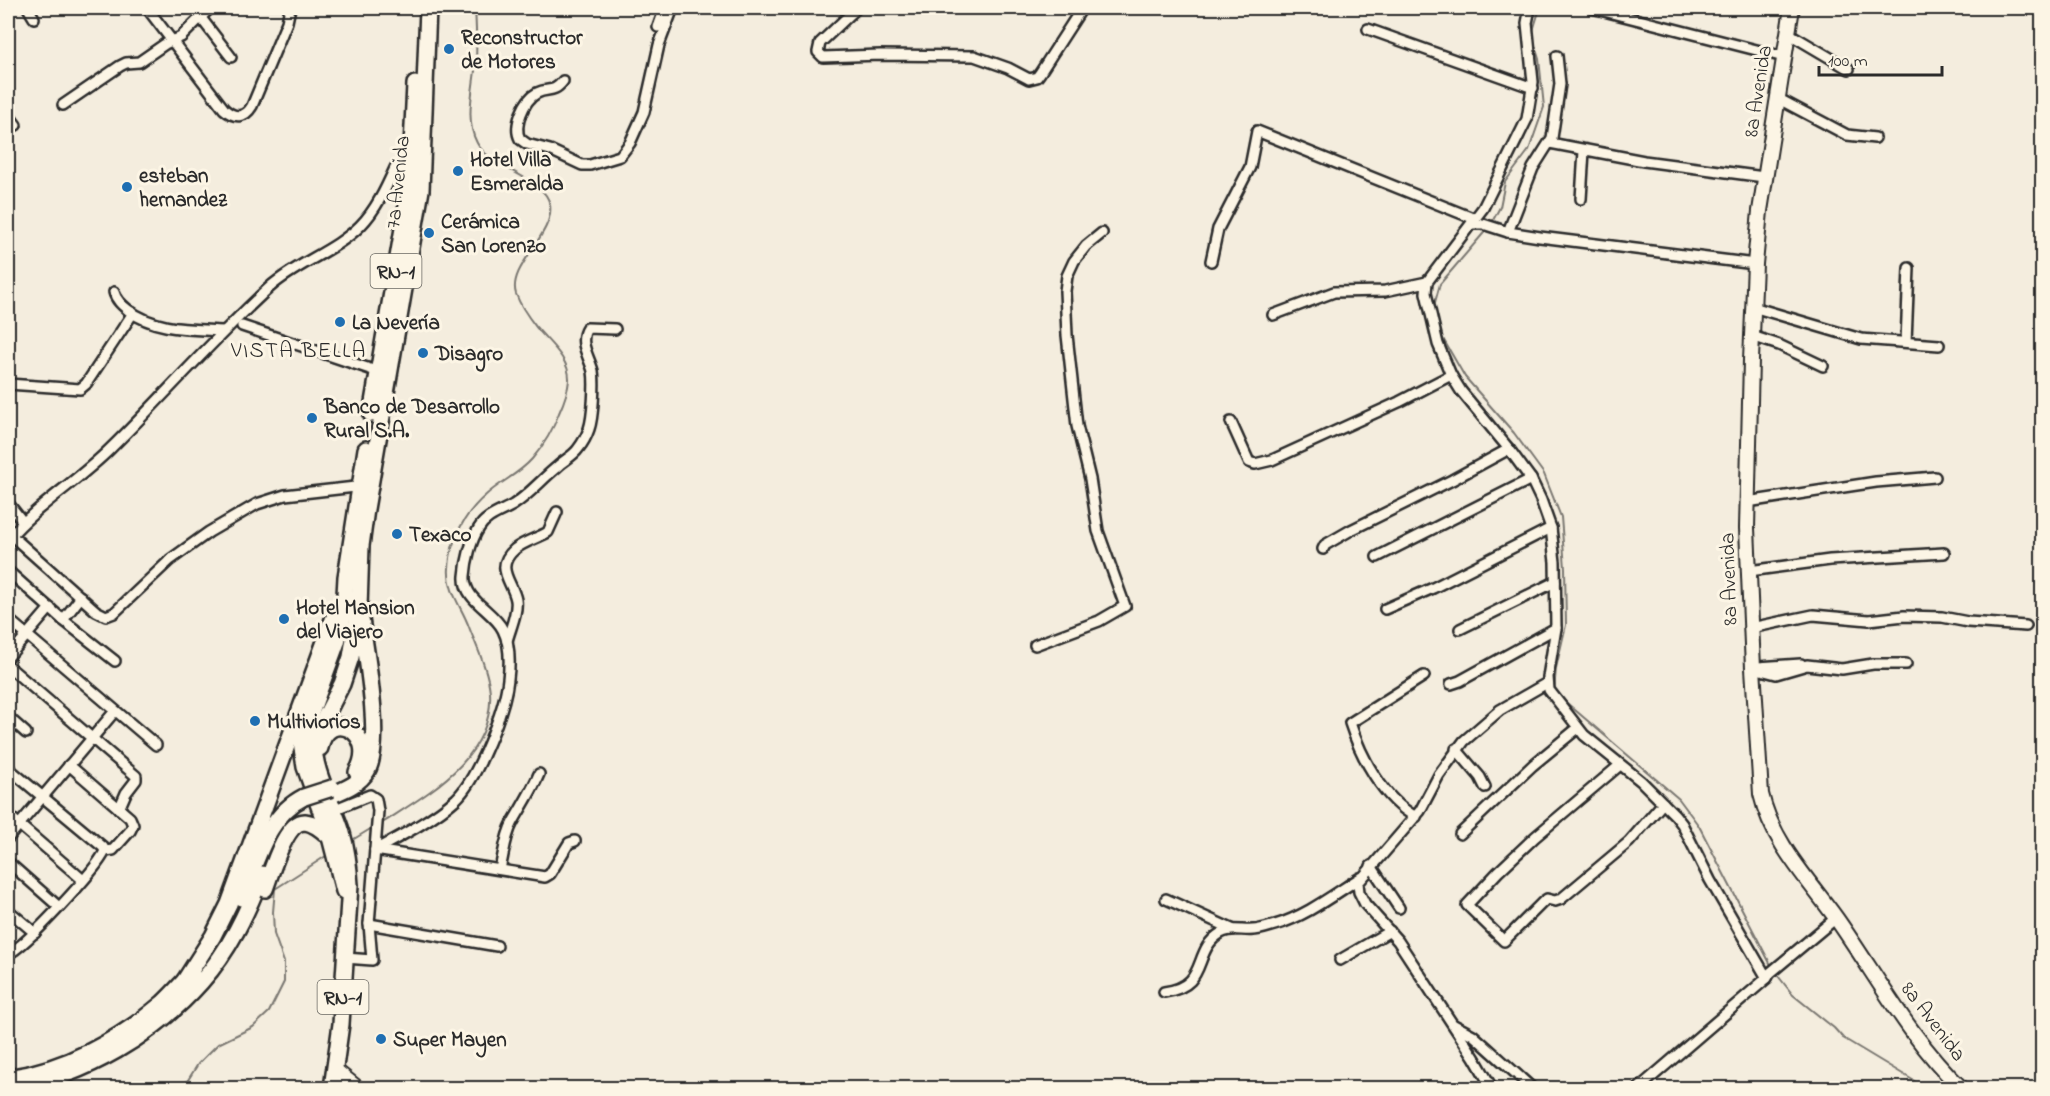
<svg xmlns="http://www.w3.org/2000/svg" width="2050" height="1096" font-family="'Indie Flower',sans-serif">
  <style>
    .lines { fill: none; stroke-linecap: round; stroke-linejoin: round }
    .stream { stroke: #7a7771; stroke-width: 2 }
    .street-casing { stroke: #2b2b2b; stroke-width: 14 }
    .secondary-casing { stroke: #2b2b2b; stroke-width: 18 }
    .primary-casing { stroke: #2b2b2b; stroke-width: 20 }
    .street { stroke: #fcf5e5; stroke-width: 9 }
    .secondary { stroke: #fcf5e5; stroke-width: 14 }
    .primary { stroke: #fcf5e5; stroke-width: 15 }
    .primary-bridge-casing { stroke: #2b2b2b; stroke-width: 20; stroke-linecap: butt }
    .primary-bridge { stroke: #fcf5e5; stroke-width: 15 }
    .poi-dot { fill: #1f6fb2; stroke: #fcf5e5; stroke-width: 2 }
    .labels { text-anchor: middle; stroke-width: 6; stroke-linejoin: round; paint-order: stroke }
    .shield { fill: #fcf5e5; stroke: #6a6863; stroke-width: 1.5 }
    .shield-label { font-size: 20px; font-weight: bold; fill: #2b2b2b }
    .poi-label { font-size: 21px; font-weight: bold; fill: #2b2b2b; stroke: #fcf5e5; text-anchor: start }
    .street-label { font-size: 21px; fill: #2b2b2b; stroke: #fcf5e5 }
    .neighbourhood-label { font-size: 22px; letter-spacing: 1.5px; fill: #2b2b2b; stroke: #fcf5e5 }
  </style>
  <rect width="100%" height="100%" fill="#f4edde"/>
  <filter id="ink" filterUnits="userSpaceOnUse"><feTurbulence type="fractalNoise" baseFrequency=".0167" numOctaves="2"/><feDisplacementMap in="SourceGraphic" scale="12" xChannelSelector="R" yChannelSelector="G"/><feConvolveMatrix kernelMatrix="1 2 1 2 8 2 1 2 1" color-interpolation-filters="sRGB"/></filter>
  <g filter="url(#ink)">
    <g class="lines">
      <g class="stream">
        <path d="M1532,34L1540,8"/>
        <path d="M1491,224L1500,207L1505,182L1529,150L1544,107L1539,59L1533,40"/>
        <path d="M1488,228L1440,284L1434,306L1442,337L1465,377L1514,433L1544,474L1561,517L1565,568L1566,625L1556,668L1554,692"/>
        <path d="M1561,698L1679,799L1699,826L1772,967"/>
        <path d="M384,822C430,792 494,757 490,692C488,670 477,648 469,627C462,607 447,591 449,568C450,540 465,513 486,495C500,482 519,474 532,459C544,445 553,430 559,413C564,402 568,392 569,380C570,359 549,343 536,327C529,318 520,305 516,294C507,267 555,234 550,205C545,177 490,169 477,143C464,119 474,88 476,61C477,43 476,26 475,8"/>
        <path d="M349,842L372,828"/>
        <path d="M1775,972L1793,995L1834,1028L1843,1038L1926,1088"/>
        <path d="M183,1088L198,1064L218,1044L253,1027L269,1012L284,982V962L274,934L273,912L275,889L329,854"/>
      </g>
      <g class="street-casing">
        <g id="street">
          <path d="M28,8L34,18"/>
          <path d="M147,8L224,109C235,119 245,118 252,106L287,22L290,8"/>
          <path d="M857,8L820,43L818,52L823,57L880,55L974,56L1008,68L1029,79L1037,77L1040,73L1082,8"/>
          <path d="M1530,8L1527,23L1533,82L1527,119L1483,208L1427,282L1426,293L1438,344L1451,375L1461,391L1509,449L1531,479L1541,500L1551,528L1555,562L1556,628L1548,677L1549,690L1584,735L1641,781L1675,815L1682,824L1710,880L1767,978"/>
          <path d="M1592,8L1784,57"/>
          <path d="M201,18L231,57"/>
          <path d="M658,27L665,8"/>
          <path d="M1368,29L1533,88"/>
          <path d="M1788,33L1849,69"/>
          <path d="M563,81C553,94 548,87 537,93C524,100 513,126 520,139L527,144L550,150L582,165H590L620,156L630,143L644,112L659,45L673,8"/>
          <path d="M1777,98L1847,135L1875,138"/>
          <path d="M63,105L120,66L126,63L139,62L165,44L181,37L210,8"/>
          <path d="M8,114L16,125"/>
          <path d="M1550,143L1644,161L1764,177"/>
          <path d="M1581,199L1584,151"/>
          <path d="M1472,224H1483L1508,232L1540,237L1755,264"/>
          <path d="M1508,232L1533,168L1552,138L1560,84L1557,56"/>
          <path d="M1211,261L1218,229L1250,167L1257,131L1475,219"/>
          <path d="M114,292C116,300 122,305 128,310C157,331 190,329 223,331"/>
          <path d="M1753,307L1861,339L1939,345"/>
          <path d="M1273,315L1334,292L1385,291L1427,282"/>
          <path d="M242,326L379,372"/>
          <path d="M1752,336L1779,345L1823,366"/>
          <path d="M1906,342L1909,268"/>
          <path d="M8,384L80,389L86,384L133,313"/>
          <path d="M1231,422L1249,462L1255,464L1272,460L1399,402L1451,375"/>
          <path d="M1747,502L1876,482L1935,477"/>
          <path d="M8,503L23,522"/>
          <path d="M11,535L96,611L106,616L114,613L170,560L209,532L257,504L285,495L364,486"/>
          <path d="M8,539C37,505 78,481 110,449C164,396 214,338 270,287C297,263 335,251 360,226C376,210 386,188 395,168L414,169"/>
          <path d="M1323,549L1325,545L1351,530L1452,480L1509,449"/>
          <path d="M1377,557L1531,479"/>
          <path d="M8,571L63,620L115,661"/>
          <path d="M1749,571L1830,560L1944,553"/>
          <path d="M1385,609L1433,588L1551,528"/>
          <path d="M8,619L156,745"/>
          <path d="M63,620L81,597"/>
          <path d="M1751,628L1813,615L1869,620L1904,616L1942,617L1968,622L2026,626"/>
          <path d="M1460,629L1555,582"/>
          <path d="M507,641C510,629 518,612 516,600C513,582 493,568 515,549C525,541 538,538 548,532L557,512"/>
          <path d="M1035,645L1099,621L1125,606L1098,531L1090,479L1077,426L1067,335L1065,291L1067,276L1074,261L1086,246L1102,233"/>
          <path d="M8,657L50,608"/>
          <path d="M8,666L136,776V780L126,793L119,809"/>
          <path d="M1758,667L1801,664"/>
          <path d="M1753,668L1776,674L1807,665L1842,669L1873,664H1906"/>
          <path d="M1451,684L1460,681L1556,628"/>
          <path d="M8,717L26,733"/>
          <path d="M1456,749L1480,777L1485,787"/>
          <path d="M1620,765L1535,837L1498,872L1467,905L1504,941L1544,901L1547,899L1555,901L1561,899L1629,842L1663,803"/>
          <path d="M8,768L103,847L105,851"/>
          <path d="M333,810L370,795L376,799L378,811L369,924L372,960L345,958"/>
          <path d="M8,815L83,880"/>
          <path d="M1416,817C1383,799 1361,757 1350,723L1424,676"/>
          <path d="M1460,834L1533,765L1578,728"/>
          <path d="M8,838L115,711"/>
          <path d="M375,850C401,836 435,818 456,799C478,778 505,709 508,679C510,663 510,644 503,630C494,611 463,600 465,576C466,561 471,540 479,528C486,516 501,512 513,505C529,495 542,479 557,467C563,461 573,456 578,449C582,444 587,435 589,429C593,418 595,383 593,371C589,356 578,342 587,328L615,329"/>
          <path d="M375,850L545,877L550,874L569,843L575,841"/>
          <path d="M8,862L59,907"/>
          <path d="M1371,866L1399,908"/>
          <path d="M500,869C504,853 505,836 513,822C522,806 532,791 539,774"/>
          <path d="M1166,899L1232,929"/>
          <path d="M8,910L35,933"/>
          <path d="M369,924L497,946"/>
          <path d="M8,954C26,946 97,869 105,851L113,850L130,831L133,825L130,818L69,765"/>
          <path d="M1340,960L1390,931"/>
          <path d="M1164,992C1210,986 1191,951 1221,933C1230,927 1242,931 1253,930C1260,930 1268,927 1275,925C1306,916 1333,895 1360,878"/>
          <path d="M1454,1025L1473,1035L1532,1088"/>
          <path d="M1492,1088L1474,1057L1398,941L1365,904L1359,892L1358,883L1420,811L1439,775L1464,741L1500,710L1547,683"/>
          <path d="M1639,1088L1767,978L1770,973L1836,918"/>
        </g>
      </g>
      <g class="secondary-casing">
        <g id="secondary">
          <path d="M1792,8L1760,211L1755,264L1751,360L1747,528L1753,668L1761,794C1772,842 1808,879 1836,918C1877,976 1910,1039 1961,1088"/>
          <path d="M336,1071L357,1088"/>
        </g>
      </g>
      <g class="primary-casing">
        <g id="primary">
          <path d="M371,414L410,188L415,84"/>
          <path d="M320,748C327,707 380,731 357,772"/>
          <path d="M334,794C346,789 360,783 367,771C383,744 366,652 361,619"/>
          <path d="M265,889C271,874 285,821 305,822C315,823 323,831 330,837"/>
          <path d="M344,891L330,837L305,767L302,748L303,736L308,721L337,642L344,613L346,577L366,449"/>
          <path d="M241,898C257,862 266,816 304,797"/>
          <path d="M185,980L213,936L229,904L334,617"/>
          <path d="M8,1078C64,1070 120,1040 163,1003C173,994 182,983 192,973"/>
          <path d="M16,1088C86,1075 154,1035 201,982C229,951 247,913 262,874"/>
          <path d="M332,1088L341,1024L350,885C349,867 347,850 342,833C333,803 312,771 314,739L342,684L351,657L359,608L361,546L366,509L421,190L428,8"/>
        </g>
      </g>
      <use href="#street" class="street"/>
      <use href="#secondary" class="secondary"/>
      <use href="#primary" class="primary"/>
      <g class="primary-bridge-casing">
        <path id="primary-bridge" d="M304,797L332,788"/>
      </g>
      <use href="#primary-bridge" class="primary-bridge"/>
    </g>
  </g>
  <g class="poi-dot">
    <circle cx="449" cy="49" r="6"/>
    <circle cx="458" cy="171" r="6"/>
    <circle cx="127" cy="187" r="6"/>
    <circle cx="429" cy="233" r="6"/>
    <circle cx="340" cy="322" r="6"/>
    <circle cx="423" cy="353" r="6"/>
    <circle cx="312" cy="418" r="6"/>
    <circle cx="397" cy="534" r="6"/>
    <circle cx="284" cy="619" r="6"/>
    <circle cx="255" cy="721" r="6"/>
    <circle cx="381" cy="1039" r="6"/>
  </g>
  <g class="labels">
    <g class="shield">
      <rect x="370.5" y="254" width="51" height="34" rx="4.5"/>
      <rect x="317.5" y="980" width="51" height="34" rx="4.5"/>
    </g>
    <g class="shield-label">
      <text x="396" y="278">RN-1</text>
      <text x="343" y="1004">RN-1</text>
    </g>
    <g class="poi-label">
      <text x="461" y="44">Reconstructor<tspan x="461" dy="24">de Motores</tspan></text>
      <text x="470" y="166">Hotel Villa<tspan x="470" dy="24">Esmeralda</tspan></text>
      <text x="139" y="182">esteban<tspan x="139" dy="24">hernandez</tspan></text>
      <text x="441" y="228">Cerámica<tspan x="441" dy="24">San Lorenzo</tspan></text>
      <text x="352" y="329">La Nevería</text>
      <text x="435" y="360">Disagro</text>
      <text x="324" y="413">Banco de Desarrollo<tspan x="324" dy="24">Rural S.A.</tspan></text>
      <text x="409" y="541">Texaco</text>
      <text x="296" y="614">Hotel Mansion<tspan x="296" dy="24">del Viajero</tspan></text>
      <text x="267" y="728">Multiviorios</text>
      <text x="393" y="1046">Super Mayen</text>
    </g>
    <g class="street-label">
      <text transform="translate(1757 91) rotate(-81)" y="7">8a Avenida</text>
      <text transform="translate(397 182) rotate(-84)" y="7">7a Avenida</text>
      <text transform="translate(1728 579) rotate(-92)" y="7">8a Avenida</text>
      <text transform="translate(1934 1021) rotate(53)" y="7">8a Avenida</text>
    </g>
    <g class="neighbourhood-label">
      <text x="299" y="357">VISTA BELLA</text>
    </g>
  </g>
  <rect width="2050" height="1096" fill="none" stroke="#fcf5e5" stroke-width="30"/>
  <rect x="15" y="15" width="2020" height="1066" fill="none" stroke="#2b2b2b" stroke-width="2" filter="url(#ink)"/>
  <path d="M1819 66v9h123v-9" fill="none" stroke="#2b2b2b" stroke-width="3"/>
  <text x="1828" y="66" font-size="18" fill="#2b2b2b" stroke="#fcf5e5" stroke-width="4.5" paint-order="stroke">100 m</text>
</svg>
